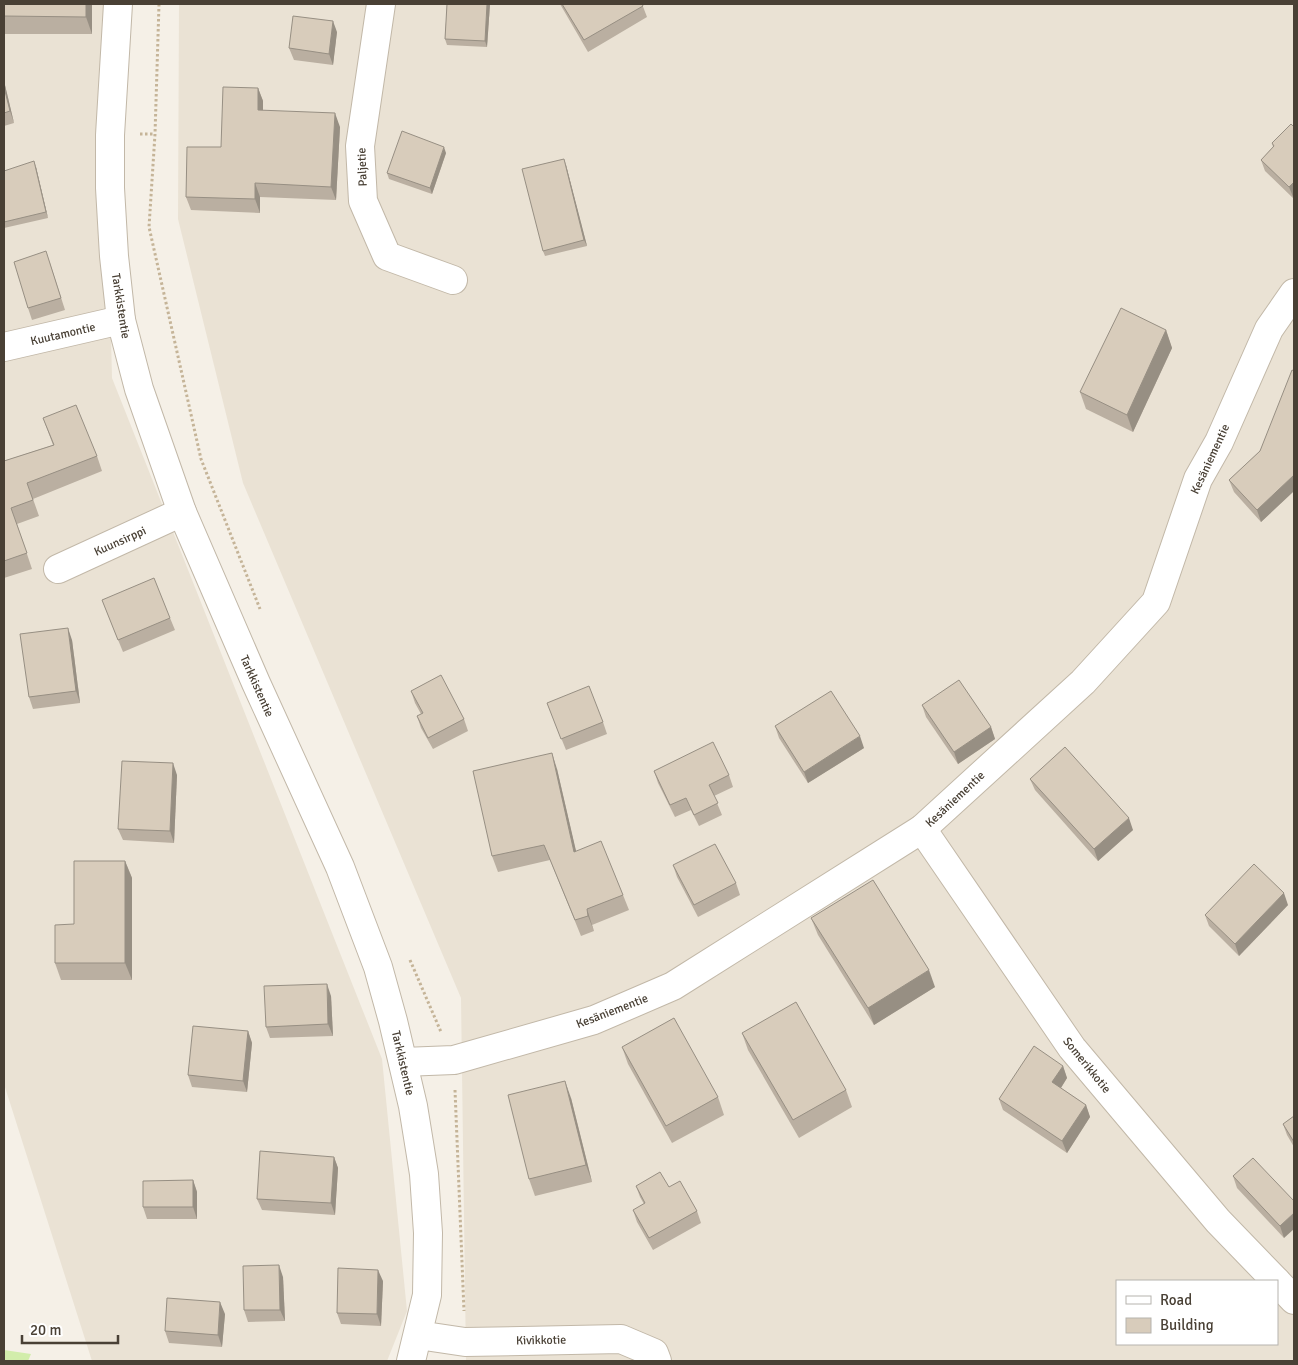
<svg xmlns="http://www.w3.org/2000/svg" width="1298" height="1365" font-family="Signika,sans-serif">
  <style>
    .residential { fill: #eae2d4; fill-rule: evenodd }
    .green { fill: #d2edab }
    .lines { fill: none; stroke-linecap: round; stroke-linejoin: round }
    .minor-casing { stroke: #c2b8a8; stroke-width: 30 }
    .path { stroke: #c5b498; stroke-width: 3; stroke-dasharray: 2.5 2.5; stroke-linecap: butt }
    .minor { stroke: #fff; stroke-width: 28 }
    .wall { fill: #baafa1 }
    .shaded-wall { fill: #978f83 }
    .building { fill: #d8ccbb; stroke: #978f83 }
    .labels { text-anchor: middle; stroke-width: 5; stroke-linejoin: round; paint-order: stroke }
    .street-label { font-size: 12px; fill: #494035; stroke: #fff }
  </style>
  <rect width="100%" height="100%" fill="#f5f0e7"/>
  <g class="residential">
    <path d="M4,4H103L112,378L382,1059L407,1311L387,1361H92L4,1084Z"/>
    <path d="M179,4H1294V1361H466L461,998L243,483L178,219ZM1117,1281H1277V1344H1117Z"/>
  </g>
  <path class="green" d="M4,1350L31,1354L28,1361H4Z"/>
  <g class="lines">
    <g class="minor-casing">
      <g id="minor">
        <path d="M118,4L110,135V188L114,256L121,320L139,389L182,512L256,683L340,867L378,967L393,1021L413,1106L424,1174L428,1233L427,1295L411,1361"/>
        <path d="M381,4L360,146L363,201L387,256L453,280"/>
        <path d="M4,347L121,320"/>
        <path d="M58,569L182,512"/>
        <path d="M922,829L1072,1048L1218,1221L1276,1281"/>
        <path d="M403,1062L454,1060L594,1020L673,986L922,829L1083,682L1156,602L1198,479L1219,442L1269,329L1294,293"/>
        <path d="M1277,1282L1294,1300"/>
        <path d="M418,1335L465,1342L621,1339L654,1353L657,1361"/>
      </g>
    </g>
    <g class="path">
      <path d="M159,4L155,134L149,227L201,459L260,609"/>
      <path d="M140,134H155"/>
      <path d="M410,960L441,1032"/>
      <path d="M455,1090L464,1311"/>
    </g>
    <use href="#minor" class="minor"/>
  </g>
  <g class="wall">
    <rect x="4" y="4" width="88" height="30"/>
    <path d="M447,4H490L487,47L447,45L445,39Z"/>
    <path d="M560,4H642L647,17L588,52Z"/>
    <path d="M337,32L333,65L294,60L289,48Z"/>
    <path d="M4,81L14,123L4,126Z"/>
    <path d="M258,88L263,101V110L340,127L336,200L260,197V213L191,210L186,197L221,147Z"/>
    <path d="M1291,124L1294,199L1265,171L1261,160L1273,147L1272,143Z"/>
    <path d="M446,153L432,194L389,179L387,173Z"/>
    <path d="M566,165L587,246L545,256L543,251Z"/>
    <path d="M36,167L48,218L4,228V171Z"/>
    <path d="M50,263L65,310L32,320L28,308Z"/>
    <path d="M1166,330L1172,348L1133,432L1086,409L1080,392Z"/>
    <path d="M1294,371V491L1261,522L1234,492L1229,480L1260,451Z"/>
    <path d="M43,418L97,456L102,471L33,499L39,516L17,524L32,569L4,578V461L53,445Z"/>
    <path d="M102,600L170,618L175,630L123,652Z"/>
    <path d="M72,640L80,703L33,709L29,697Z"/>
    <path d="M411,691L464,719L468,731L433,749L421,728L417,716L421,714L415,703Z"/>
    <path d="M547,703L603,722L607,734L566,750Z"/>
    <path d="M922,705L991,727L995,739L958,764L926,717Z"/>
    <path d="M775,726L864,748L808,783L779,738Z"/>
    <path d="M557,769L576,852L623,895L629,910L592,925L594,931L581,936L550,860L498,872L492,856Z"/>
    <path d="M654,771L729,775L733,787L714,796L722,815L699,826L691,810L675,817L658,783Z"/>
    <path d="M177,775L174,843L123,840L118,829Z"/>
    <path d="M1030,779L1133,830L1098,861L1035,790Z"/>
    <path d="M125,861L132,878V980H61L55,963L74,924Z"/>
    <path d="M673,865L736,883L740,895L698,917L677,877Z"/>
    <path d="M1288,905L1239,956L1209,926L1205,915Z"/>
    <path d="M811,918L935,987L874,1025L818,935Z"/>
    <path d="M331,996L333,1036L270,1038L266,1027Z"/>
    <path d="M248,1031L252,1043L247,1092L192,1087L188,1075Z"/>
    <path d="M742,1033L846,1090L852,1107L799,1138L748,1050Z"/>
    <path d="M622,1047L718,1097L724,1115L672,1143L628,1064Z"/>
    <path d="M1063,1066L1067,1078L1061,1088L1086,1105L1090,1117L1067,1153L1003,1110L999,1099Z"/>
    <path d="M571,1098L592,1182L535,1196L529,1179Z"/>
    <path d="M1294,1116V1147L1287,1135L1283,1124Z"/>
    <path d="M334,1157L338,1168L335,1215L262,1210L257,1199Z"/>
    <path d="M1233,1176L1294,1201L1284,1238L1237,1188Z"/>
    <path d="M193,1180L197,1192V1219H147L143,1207Z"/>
    <path d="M636,1186L669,1187L697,1211L701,1223L653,1250L637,1222L633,1210L644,1204L640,1197Z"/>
    <path d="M283,1277L285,1321L248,1322L244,1310Z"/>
    <path d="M383,1281L381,1326L341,1324L337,1313Z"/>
    <path d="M225,1314L222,1347L169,1343L165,1331Z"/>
  </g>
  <g class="shaded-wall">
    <path d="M86,4H92V34L86,17Z"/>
    <path d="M487,4H490L487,47L485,41Z"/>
    <path d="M333,21L337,32L333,65L329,54Z"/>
    <path d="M4,81L14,123L10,111L4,87Z"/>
    <path d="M258,88L263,101V123L258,110Z"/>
    <path d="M335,113L340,127L336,200L331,187Z"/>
    <path d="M444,147L446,153L432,194L430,188Z"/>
    <path d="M564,159L566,165L587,246L584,240Z"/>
    <path d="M34,161L36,167L48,218L46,212Z"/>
    <path d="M1294,182V199L1289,187Z"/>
    <path d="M255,183L260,197V213L255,199Z"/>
    <path d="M1166,330L1172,348L1133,432L1127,415Z"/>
    <path d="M1294,475V491L1261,522L1257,510Z"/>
    <path d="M68,628L72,640L80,703L76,691Z"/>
    <path d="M991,727L995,739L958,764L954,752Z"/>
    <path d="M860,736L864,748L808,783L804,772Z"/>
    <path d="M552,753L557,769L580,868L574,852Z"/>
    <path d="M173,763L177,775L174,843L170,831Z"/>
    <path d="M1129,818L1133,830L1098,861L1094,849Z"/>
    <path d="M125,861L132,878V980L125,963Z"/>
    <path d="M1284,893L1288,905L1239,956L1235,944Z"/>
    <path d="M587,909L592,925L594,931L588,916Z"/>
    <path d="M929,970L935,987L874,1025L868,1008Z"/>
    <path d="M327,984L331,996L333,1036L328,1024Z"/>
    <path d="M248,1031L252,1043L247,1092L243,1081Z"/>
    <path d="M1063,1066L1067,1078L1057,1094L1052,1082Z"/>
    <path d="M565,1081L571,1098L592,1182L586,1165Z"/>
    <path d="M1086,1105L1090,1117L1067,1153L1062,1141Z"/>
    <path d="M334,1157L338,1168L335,1215L331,1203Z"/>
    <path d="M193,1180L197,1192V1219L193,1207Z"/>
    <path d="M1294,1213V1229L1284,1238L1280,1226Z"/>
    <path d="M279,1265L283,1277L285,1321L280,1310Z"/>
    <path d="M378,1270L383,1281L381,1326L377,1314Z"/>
    <path d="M220,1302L225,1314L222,1347L218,1335Z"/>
  </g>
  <g class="building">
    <path d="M4,4H86V17L4,16Z"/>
    <path d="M447,4H487L485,41L445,39Z"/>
    <path d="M562,4H642L643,6L584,40Z"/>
    <path d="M293,16L333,21L329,54L289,48Z"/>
    <path d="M4,87L10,111L4,113Z"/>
    <path d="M223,87L258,88V110L335,113L331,187L255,183V199L186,197L187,147H221Z"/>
    <path d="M1291,124L1294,127V182L1289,187L1261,160L1274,146L1272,143Z"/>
    <path d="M402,131L444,147L430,188L387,173Z"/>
    <path d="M564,159L584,240L543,251L522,169Z"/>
    <path d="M34,161L46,212L4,222V171Z"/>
    <path d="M46,251L61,298L28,308L14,262Z"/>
    <path d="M1121,308L1166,330L1127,415L1080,392Z"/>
    <path d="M1292,370L1294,371V475L1257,510L1229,480L1260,451Z"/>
    <path d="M76,405L97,456L27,483L33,500L11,508L27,553L4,561V461L54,445L43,418Z"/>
    <path d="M154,578L170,618L118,640L102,600Z"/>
    <path d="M68,628L76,691L29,697L20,634Z"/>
    <path d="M441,675L464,719L428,738L417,716L423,713L411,691Z"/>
    <path d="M959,680L991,727L954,752L922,705Z"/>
    <path d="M589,686L603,722L561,739L547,703Z"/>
    <path d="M831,691L860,736L804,772L775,726Z"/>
    <path d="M713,742L729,775L709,785L718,803L694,815L686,798L670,805L654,771Z"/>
    <path d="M1065,747L1129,818L1094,849L1030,779Z"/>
    <path d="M552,753L574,852L601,841L623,895L587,909L588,916L575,920L544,845L492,856L473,771Z"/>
    <path d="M122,761L173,763L170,831L118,829Z"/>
    <path d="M715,844L736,883L694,905L673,865Z"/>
    <path d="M74,861H125V963H55V925L74,924Z"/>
    <path d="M1254,864L1284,893L1235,944L1205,915Z"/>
    <path d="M873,880L929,970L868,1008L811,918Z"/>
    <path d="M327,984L328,1024L266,1027L264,986Z"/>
    <path d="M796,1002L846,1090L793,1120L742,1033Z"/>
    <path d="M674,1018L718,1097L666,1126L622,1047Z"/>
    <path d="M193,1026L248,1031L243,1081L188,1075Z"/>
    <path d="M1034,1046L1063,1066L1052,1082L1086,1105L1062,1141L999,1099Z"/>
    <path d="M565,1081L586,1165L529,1179L508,1095Z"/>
    <path d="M1294,1116V1142L1283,1124Z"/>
    <path d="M260,1151L334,1157L331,1203L257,1199Z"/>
    <path d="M1253,1158L1294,1201V1213L1280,1226L1233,1176Z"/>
    <path d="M660,1172L669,1187L680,1181L697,1211L649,1238L633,1210L645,1203L636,1186Z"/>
    <path d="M193,1180V1207H143V1181Z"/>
    <path d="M279,1265L280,1310H244L243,1266Z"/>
    <path d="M338,1268L378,1270L377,1314L337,1313Z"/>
    <path d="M167,1298L220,1302L218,1335L165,1331Z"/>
  </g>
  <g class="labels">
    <g class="street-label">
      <text transform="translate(362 167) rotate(-92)" y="4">Paljetie</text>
      <text transform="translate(121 306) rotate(81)" y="4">Tarkkistentie</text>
      <text transform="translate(63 334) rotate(-13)" y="4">Kuutamontie</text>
      <text transform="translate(1210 459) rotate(-65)" y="4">Kesäniementie</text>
      <text transform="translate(120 541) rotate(-24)" y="4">Kuunsirppi</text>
      <text transform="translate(257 686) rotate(66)" y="4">Tarkkistentie</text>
      <text transform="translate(955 799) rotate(-43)" y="4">Kesäniementie</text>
      <text transform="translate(612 1011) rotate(-21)" y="4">Kesäniementie</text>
      <text transform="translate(403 1063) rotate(77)" y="4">Tarkkistentie</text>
      <text transform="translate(1087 1065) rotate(51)" y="4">Somerikkotie</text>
      <text transform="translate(541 1340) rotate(-1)" y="4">Kivikkotie</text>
    </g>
  </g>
  <rect width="1298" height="1365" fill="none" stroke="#494035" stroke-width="10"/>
  <rect x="1116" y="1280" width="162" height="65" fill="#ffffff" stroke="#b6b3ae"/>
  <rect x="1126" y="1296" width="25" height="8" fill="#ffffff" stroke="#b6b3ae"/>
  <text x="1160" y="1305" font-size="15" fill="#494035">Road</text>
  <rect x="1126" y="1318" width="25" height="15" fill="#d8ccbb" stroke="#b6b3ae"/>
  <text x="1160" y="1330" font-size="15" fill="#494035">Building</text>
  <path d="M22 1335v8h96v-8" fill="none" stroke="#494035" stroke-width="2.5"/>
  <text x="30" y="1335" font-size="15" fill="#494035" stroke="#ffffff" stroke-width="4" paint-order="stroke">20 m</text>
</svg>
